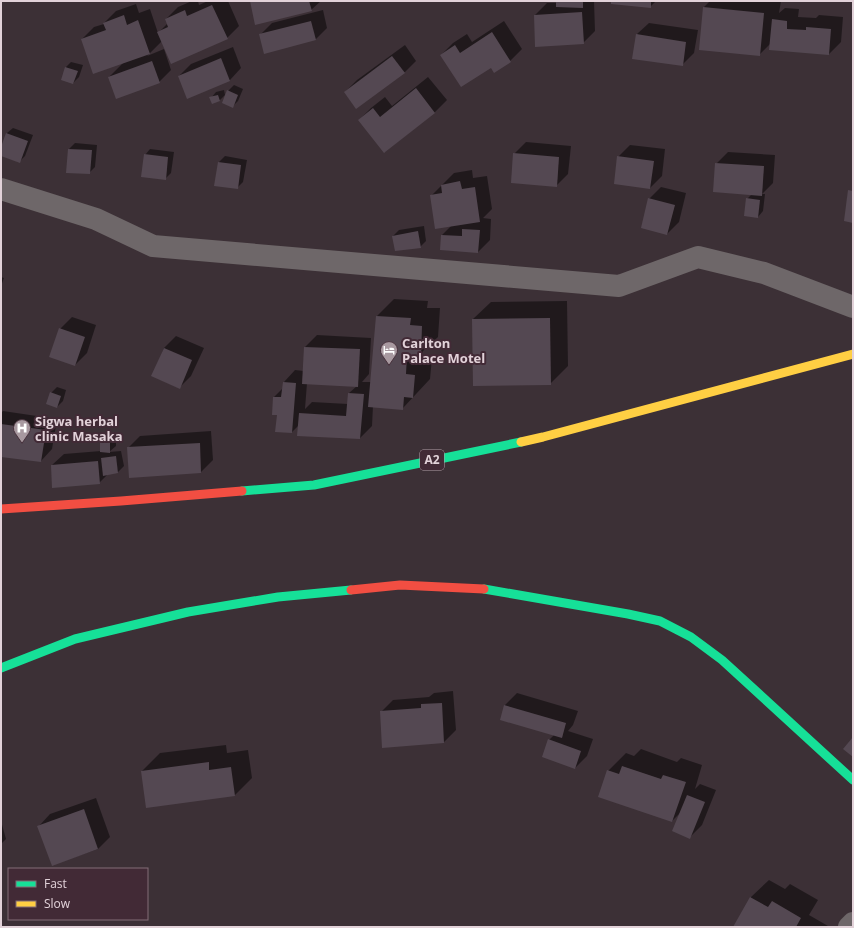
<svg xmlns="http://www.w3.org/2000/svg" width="854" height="928" font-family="'Open Sans',sans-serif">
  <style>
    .shadow { fill: #0007; fill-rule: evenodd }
    .building { fill: #544852 }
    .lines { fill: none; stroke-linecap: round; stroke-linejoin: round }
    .street { stroke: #6e6769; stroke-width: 22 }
    .fast { stroke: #16e098; stroke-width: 9 }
    .slow { stroke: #ffcf43; stroke-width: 9 }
    .jam { stroke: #f24e42; stroke-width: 9 }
    .labels { text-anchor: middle; stroke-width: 4; stroke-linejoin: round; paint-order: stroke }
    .shield { fill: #422a36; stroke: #b2a0a8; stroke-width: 1 }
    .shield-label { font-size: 12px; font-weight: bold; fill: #e2d2d9 }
    .poi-label { font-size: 13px; font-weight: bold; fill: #e2d2d9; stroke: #422a36; text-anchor: start }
  </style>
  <rect width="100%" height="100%" fill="#3c3036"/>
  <g class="shadow">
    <path d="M192,1H198L199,5L208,1H228L239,26L227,38L162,41L147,56L164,49L171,70L159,82L109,77L124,62L82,39L94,27L104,24V23L116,11L136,4L139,13L150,9L158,33L168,23L166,19L178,7Z"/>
    <path d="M251,1H321L311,10Z"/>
    <path d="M557,1H594L595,31L583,43L535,15L547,3H557Z"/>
    <path d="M612,1H656L650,7Z"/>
    <path d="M710,1H781L779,13L785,8L799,9L798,17L816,18L819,15L843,17L841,42L829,54L771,43L759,55L700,49L704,7Z"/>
    <path d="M323,10L327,28L315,40L260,35L272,23Z"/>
    <path d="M504,21L522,49L510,61L495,71L491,66L441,55L453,43L467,34L472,42Z"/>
    <path d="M649,23L698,30L694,53L682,65L637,34Z"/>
    <path d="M405,45L416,61L405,72L345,92L357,80Z"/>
    <path d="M233,47L241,68L230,80L179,76L191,64Z"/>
    <path d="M71,62L83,65L79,77L73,83L66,67Z"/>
    <path d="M428,77L447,100L435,112L385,152L359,120L371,108L385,97L392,106Z"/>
    <path d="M234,85L243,89L238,101L232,107L228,91Z"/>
    <path d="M224,90L225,95L219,101L211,98L216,92Z"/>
    <path d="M13,128L33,135L25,156L19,162L1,155V150L7,133Z"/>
    <path d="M526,142L571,146L568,174L556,186L514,154Z"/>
    <path d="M75,143L97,145L95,167L89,173L67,172L69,149Z"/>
    <path d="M630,145L665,149L662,176L650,188L618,157Z"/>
    <path d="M150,149L174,152L171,173L165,179L145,155Z"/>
    <path d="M728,152L775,155L773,183L762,194H765L763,211L758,217L747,199L752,194L716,164Z"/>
    <path d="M225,156L247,160L243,182L237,188L215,185L219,162Z"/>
    <path d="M472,170L473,178L487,176L492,209L483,218L491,219L490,240L478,252L442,235L452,225L431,196L454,173Z"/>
    <path d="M661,187L686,193L679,222L667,234L649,199Z"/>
    <path d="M424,226L426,241L420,247L393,236L399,230Z"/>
    <path d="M1,277L4,278L1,286Z"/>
    <path d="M394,299L428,301L427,308H440L438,337L423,351V357L432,358L430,379L403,408L373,406L372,426L360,438L299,425L292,432L278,414L274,397L283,388L284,382L295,370L304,371L305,347L317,335L371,338L369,374L362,382H371L377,316ZM307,383L357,386L349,393L348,404L312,402L305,409Z"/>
    <path d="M567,301L568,366L550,384L473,319L491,302Z"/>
    <path d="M72,317L96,325L87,353L75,365L60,329Z"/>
    <path d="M176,336L204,348L191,376L179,388L153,376L164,348Z"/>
    <path d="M57,387L66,390L63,401L57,407L51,393Z"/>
    <path d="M3,411L57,419L52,449L41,461L1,456V413Z"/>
    <path d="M211,431L213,460L201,472L128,448L140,436Z"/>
    <path d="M107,437H116V446L109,452L121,451L124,466L118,472L108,474L99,483L52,465L64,454L101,451V443Z"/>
    <path d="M453,691L456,730L444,742L383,746L381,712L393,700L429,697L434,693Z"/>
    <path d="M517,693L578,711L573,725L568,731L593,739L587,756L575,768L549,740L554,735L501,719L505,705Z"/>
    <path d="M226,745L227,753L248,750L252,778L234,796L142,771L160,753Z"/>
    <path d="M641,749L677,762L681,758L702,765L695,789L700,784L716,790L702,825L690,837L681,812L672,821L608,771L626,753L634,756Z"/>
    <path d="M96,798L110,837L98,849L52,865L39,826L50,814Z"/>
    <path d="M1,821L6,839L1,844Z"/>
    <path d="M769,880L785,889L790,884L818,900L809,915L828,926V927H734L751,897Z"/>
  </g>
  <g class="building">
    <path d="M250,1H309L312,11L255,25Z"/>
    <path d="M556,1H583V8L556,7Z"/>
    <path d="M611,1H651V8L611,4Z"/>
    <path d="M212,5L228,39L171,64L157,32L168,27L165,19L185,10L187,16Z"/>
    <path d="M703,7L764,13L760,56L699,50Z"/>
    <path d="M582,12L584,44L535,47L534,15Z"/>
    <path d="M124,15L127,25L138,20L150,54L93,74L81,39L106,30L103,23Z"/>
    <path d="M772,19L787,21V29L806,30V27L831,29L829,55L769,50Z"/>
    <path d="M311,21L316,40L264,54L259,34Z"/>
    <path d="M492,32L511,62L494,73L491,68L461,87L440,55L455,45L460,53Z"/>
    <path d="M636,34L686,42L683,66L632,59Z"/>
    <path d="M392,56L405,73L356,109L344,92Z"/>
    <path d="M221,58L230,81L187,99L178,76Z"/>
    <path d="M152,61L160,83L116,99L108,77Z"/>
    <path d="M65,67L78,71L73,84L61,80Z"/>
    <path d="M416,88L435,113L384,153L358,120L373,108L380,117Z"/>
    <path d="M227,90L238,95L233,108L222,103Z"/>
    <path d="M218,95L220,101L212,104L209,97Z"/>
    <path d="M6,133L28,141L20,163L1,156V147Z"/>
    <path d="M68,149L92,150L90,174L66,173Z"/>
    <path d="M513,153L559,157L557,187L511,183Z"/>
    <path d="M144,154L168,157L166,180L141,177Z"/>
    <path d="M617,156L654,161L650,189L614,184Z"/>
    <path d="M218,162L241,165L238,189L214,186Z"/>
    <path d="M715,163L764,166L762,196L713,192Z"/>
    <path d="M460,181L462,189L475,187L480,222L435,229L430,195L442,193L441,185Z"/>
    <path d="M848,190L853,191V223L844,221Z"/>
    <path d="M648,198L675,205L667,235L641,228Z"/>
    <path d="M746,198L760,200L758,218L744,216Z"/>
    <path d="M462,229L480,230L478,253L440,250L441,235L462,236Z"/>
    <path d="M418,231L421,248L395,251L392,236Z"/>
    <path d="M376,316L411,318L410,325L422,326L421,356L407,355L406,374L415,375L413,398L404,397L403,410L368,407Z"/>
    <path d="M550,318L551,385L473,386L472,319Z"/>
    <path d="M59,328L85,337L75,366L49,357Z"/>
    <path d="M304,347L360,349L358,387L302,384Z"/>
    <path d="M164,348L192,360L180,389L151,376Z"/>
    <path d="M283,382L296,383L292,433L275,432L277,415H272L273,397H281Z"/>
    <path d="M50,392L61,396L57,408L46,404Z"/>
    <path d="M348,393L364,394L360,439L297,436L299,413L346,416Z"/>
    <path d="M1,424L46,430L41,462L1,457Z"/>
    <path d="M100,443H110V453L100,452Z"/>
    <path d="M200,443L201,473L129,478L127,447Z"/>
    <path d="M116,456L118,473L103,476L101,458Z"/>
    <path d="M98,461L100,484L52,488L51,465Z"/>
    <path d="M442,703L444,743L382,748L380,711L421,708V704Z"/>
    <path d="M504,705L566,723L562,738L500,720Z"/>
    <path d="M853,737V757L843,749Z"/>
    <path d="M548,739L581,751L575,769L542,757Z"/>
    <path d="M209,762V770L231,767L235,796L146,808L141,771Z"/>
    <path d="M622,766L661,779L663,775L686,782L672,822L598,797L607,770L619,774Z"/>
    <path d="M687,795L705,802L690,839L672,831Z"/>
    <path d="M84,809L98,849L52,866L37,826Z"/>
    <path d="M750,897L768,907L772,901L801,918L796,927H733Z"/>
  </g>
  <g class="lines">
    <g class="street">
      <path d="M1,189L96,219L153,246L619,286L698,257L764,273L853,307"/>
      <path d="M849,927L853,923"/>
    </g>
    <g class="fast">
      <path d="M242,491L314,485L521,442"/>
      <path d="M484,589L628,614L660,621L691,637L722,660L853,780"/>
      <path d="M1,668L75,639L188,612L278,597L351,590"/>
    </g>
    <path class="slow" d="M521,442L543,437L853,354"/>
    <g class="jam">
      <path d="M1,509L121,501L242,491"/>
      <path d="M351,590L400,585L484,589"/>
    </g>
  </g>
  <defs>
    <g id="hotel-pin" transform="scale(0.9)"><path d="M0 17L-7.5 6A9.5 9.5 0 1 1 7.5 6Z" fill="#a899a0" stroke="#422a36"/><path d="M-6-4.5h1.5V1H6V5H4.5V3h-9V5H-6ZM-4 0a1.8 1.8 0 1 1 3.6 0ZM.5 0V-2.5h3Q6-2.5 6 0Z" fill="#fff"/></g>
    <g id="hospital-pin" transform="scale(0.9)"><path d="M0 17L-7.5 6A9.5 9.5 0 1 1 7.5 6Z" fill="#a899a0" stroke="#422a36"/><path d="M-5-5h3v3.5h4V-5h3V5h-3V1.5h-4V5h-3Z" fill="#fff"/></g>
  </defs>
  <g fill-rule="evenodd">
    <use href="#hotel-pin" x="389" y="350"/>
    <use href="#hospital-pin" x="22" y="428"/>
  </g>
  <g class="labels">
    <rect class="shield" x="420" y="450" width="24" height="20" rx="3"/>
    <g class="shield-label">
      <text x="432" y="464">A2</text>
    </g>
    <g class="poi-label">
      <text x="402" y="348">Carlton<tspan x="402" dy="15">Palace Motel</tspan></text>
      <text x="35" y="426">Sigwa herbal<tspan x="35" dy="15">clinic Masaka</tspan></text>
    </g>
  </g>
  <rect width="854" height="928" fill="none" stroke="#e2d2d9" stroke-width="4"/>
  <rect x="8" y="868" width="140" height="52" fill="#422a36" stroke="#826d77"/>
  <rect x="16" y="881" width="20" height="6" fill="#16e098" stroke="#826d77"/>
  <text x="44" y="888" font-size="12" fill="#e2d2d9">Fast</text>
  <rect x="16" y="901" width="20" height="6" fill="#ffcf43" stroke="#826d77"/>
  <text x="44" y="908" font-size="12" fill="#e2d2d9">Slow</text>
</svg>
